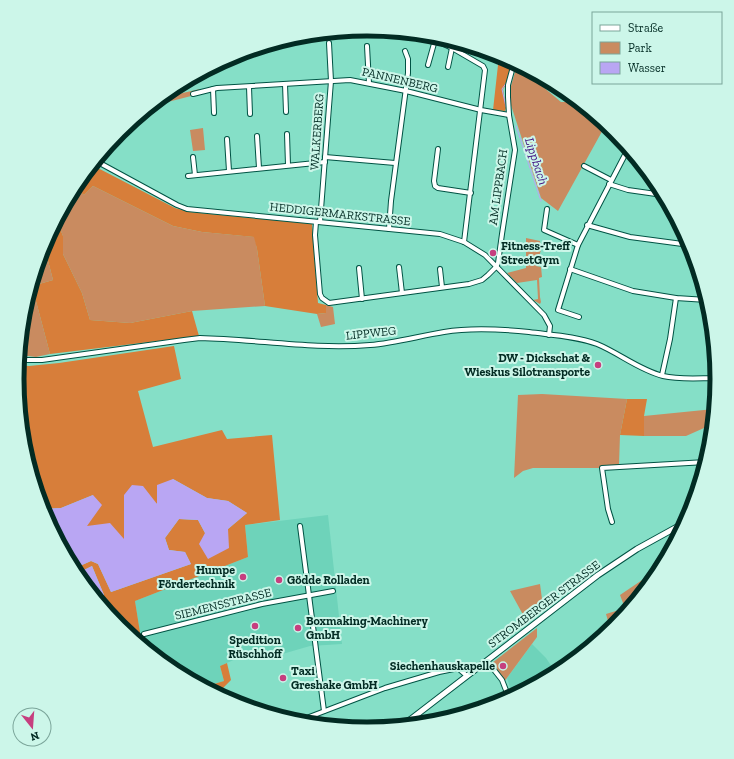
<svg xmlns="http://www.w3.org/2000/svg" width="734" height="759" font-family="'Zilla Slab',serif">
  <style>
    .built { fill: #6ed3ba }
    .green { fill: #c98b60 }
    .forest { fill: #d77e3a }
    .water { fill: #b9a6f3 }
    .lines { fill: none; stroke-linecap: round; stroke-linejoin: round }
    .stream { stroke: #b9a6f3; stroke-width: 1 }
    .minor-casing { stroke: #005344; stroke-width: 6 }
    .major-casing { stroke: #005344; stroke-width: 7 }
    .minor { stroke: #fff; stroke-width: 4 }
    .major { stroke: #fff; stroke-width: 5 }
    .poi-dot { fill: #c63f7f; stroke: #ccf6e9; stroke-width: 1.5 }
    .labels { text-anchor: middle; stroke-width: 4; stroke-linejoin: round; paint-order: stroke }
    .street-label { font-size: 12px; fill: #022b23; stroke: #ccf6e9 }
    .poi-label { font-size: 12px; font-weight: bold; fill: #022b23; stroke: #ccf6e9; text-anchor: start }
    .water-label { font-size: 13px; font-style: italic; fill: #441584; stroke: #ccf6e9 }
    .rim { fill: none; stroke: #022b23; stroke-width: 5 }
  </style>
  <rect width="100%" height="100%" fill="#85dfc7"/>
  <g class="built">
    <path d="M328,515L342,644L310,646L272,657L247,654L220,666L224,681L204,687L172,670L142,645L135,601L248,557L245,525Z"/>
    <path d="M532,644L546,658L554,670L512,694L507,678Z"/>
  </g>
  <g class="green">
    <path d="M517,65L561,102H578L609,128L605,126L558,211L541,198L510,102L509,93Z"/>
    <path d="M200,89L199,94L152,106L161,98Z"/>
    <path d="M203,128L205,150L193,151L190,130Z"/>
    <path d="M93,186L173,226L202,232L255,237L257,249L265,306L192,311L130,323L90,320L82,293L63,254V236L57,221L75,188L84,195Z"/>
    <path d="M526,238L540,241L541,250L536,266L541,267L542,277L539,278L540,297L541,302L540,304L533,300L538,299L537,280L517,283L507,273L526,268Z"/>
    <path d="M44,245L53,280L32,286L50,354L36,357L19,355L24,311L31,288L32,287V285Z"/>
    <path d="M326,305L333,307L335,324L321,327L317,314L326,313Z"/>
    <path d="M542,394L627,399L620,435L619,465L602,468H533L523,471L514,478L518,395Z"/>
    <path d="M714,409L713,424L686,436H644V416Z"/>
    <path d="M651,574L653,580L630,608L626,611L620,595Z"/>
    <path d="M540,584L542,599L547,607L527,622L510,591Z"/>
    <path d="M619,610L622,618L614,627L602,637L600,632L610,628L606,614Z"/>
    <path d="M537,628V637L504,682L492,663Z"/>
  </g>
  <g class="forest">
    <path d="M499,56L513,63L506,85L503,89L506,108L505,111L493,110Z"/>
    <path d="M92,165L175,208L189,212L312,224L318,303L326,305V313L317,314L265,306L257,249L254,237L202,232L173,226L93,186L84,195L75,188Z"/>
    <path d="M57,221L63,236V254L82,293L90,320L130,323L192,311L199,336L50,354L32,286L53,280L44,245Z"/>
    <path d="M174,346L181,379L138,391L153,447L222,430L227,439L272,435L280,520L245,525L248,557L135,601L142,645L126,632L122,615L112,618L96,598L104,595L92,566L76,574L73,569L91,561L98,564L111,592L191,564L185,552L169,550L165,538L179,519L198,520L205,533L228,529L247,513L228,501L207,498L173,479L158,504L124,495V540L87,526L93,495L61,508L42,509L24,448L17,379L18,365L29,366L59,363Z"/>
    <path d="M627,399H647L644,416V436L620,435Z"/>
    <path d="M227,663L231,680L217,694L204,687L224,681L220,666Z"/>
  </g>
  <g class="water">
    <path d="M173,479L207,498L228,501L247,513L228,529L229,548L208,559L199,544L205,533L198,520L179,519L165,538L169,550L185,552L191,564L111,592L98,564L91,561L73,569L42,509L61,508L93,495L102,505L87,526L110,523L124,539V495L132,485L143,486L157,504V485Z"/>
    <path d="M92,566L104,595L96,598L76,574Z"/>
  </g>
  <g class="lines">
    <g class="stream">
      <path d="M509,60L512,65"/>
      <path d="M506,107L502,89L507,82"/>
      <path d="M516,126L541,201"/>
    </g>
    <g class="minor-casing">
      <g id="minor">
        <path d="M427,36L452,48L483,66L485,70L464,242"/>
        <path d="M367,46L369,83"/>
        <path d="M428,65L435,40"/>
        <path d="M448,67L452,48"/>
        <path d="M285,84L286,112"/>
        <path d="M249,87L250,114"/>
        <path d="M213,89L214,113"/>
        <path d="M193,94L217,88L350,80L406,91L481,110L509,115"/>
        <path d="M571,100H575"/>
        <path d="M287,134L288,165"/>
        <path d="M257,136L259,168"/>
        <path d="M227,139L229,171"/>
        <path d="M438,149L434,181L435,186L438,188L471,193"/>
        <path d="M193,157L195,175"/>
        <path d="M325,157L395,163"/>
        <path d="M96,161L177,205L187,209L440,234L464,242L485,255L544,315L550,326L549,335"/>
        <path d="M584,166L611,180"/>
        <path d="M188,176L325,162"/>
        <path d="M609,184L628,190L663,195"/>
        <path d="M547,209L544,230L578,245"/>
        <path d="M316,222L315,235L320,294L322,298L329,303L469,284L482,280L488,275L496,267L498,263L502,234L515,150L509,115L508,97V85L514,63"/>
        <path d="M320,222L331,81L329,43"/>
        <path d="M587,225L630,237L690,245"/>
        <path d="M389,229L391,201L408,73V59L405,51"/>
        <path d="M399,267L402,293"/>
        <path d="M359,268L362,299"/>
        <path d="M440,269L442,287"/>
        <path d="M570,269L633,291L676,298L707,300"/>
        <path d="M579,317L558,310L578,245L628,149"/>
        <path d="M19,360H42L184,340L200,338C256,339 314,350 370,345C395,343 419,336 444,332C472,327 501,329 529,332C551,335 576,336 597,344C619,353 639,370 663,376C680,380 699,378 717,378"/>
        <path d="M662,375L670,339L676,298"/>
        <path d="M612,522L608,509L602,468L706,462"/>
        <path d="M300,526L324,711"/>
        <path d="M144,634L262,604L333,591"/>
        <path d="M487,661L502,680L509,698"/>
        <path d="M296,722L385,688L439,672L454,669H459L467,676"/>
      </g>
    </g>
    <g class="major-casing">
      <path id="major" d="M402,726L598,575L637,549L686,522"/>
    </g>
    <use href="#minor" class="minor"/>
    <use href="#major" class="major"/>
  </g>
  <g class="poi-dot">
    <circle cx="493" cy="253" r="4"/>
    <circle cx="598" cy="365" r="4"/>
    <circle cx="243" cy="577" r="4"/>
    <circle cx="279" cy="580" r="4"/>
    <circle cx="255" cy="626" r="4"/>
    <circle cx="298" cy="628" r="4"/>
    <circle cx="503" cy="666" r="4"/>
    <circle cx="283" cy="678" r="4"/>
  </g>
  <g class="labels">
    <g class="street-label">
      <text transform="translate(400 80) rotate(13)" y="4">PANNENBERG</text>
      <text transform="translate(317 132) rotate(-86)" y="4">WALKERBERG</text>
      <text transform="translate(498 187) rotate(-82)" y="4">AM LIPPBACH</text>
      <text transform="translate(340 214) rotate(6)" y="4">HEDDIGERMARKSTRASSE</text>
      <text transform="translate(371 333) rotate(-6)" y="4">LIPPWEG</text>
      <text transform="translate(223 604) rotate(-14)" y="4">SIEMENSSTRASSE</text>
      <text transform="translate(544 604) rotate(-37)" y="4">STROMBERGER STRASSE</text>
    </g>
    <g class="poi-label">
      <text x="501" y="250">Fitness-Treff<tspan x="501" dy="14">StreetGym</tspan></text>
      <text x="590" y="362" text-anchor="end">DW - Dickschat &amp;<tspan x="590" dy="14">Wieskus Silotransporte</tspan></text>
      <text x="235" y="574" text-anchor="end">Humpe<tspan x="235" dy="14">Fördertechnik</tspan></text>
      <text x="287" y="584">Gödde Rolladen</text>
      <text x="306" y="625">Boxmaking-Machinery<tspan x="306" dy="14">GmbH</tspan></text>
      <text x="255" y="644" text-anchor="middle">Spedition<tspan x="255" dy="14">Rüschhoff</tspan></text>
      <text x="495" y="670" text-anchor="end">Siechenhauskapelle</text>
      <text x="291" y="675">Taxi<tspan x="291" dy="14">Greshake GmbH</tspan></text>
    </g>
    <g class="water-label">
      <text transform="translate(537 161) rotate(72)" y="5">Lippbach</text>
    </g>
  </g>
  <path d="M0 0H734V759H0ZM24 379a343 343 0 1 1 686 0a343 343 0 1 1-686 0Z" fill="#ccf6e9" fill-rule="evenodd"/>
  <path class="rim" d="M24 379a343 343 0 1 1 686 0a343 343 0 1 1-686 0Z"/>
  <rect x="592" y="12" width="130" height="72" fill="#ccf6e9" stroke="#7ba59a"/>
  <rect x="600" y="25" width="20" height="6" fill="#ffffff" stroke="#7ba59a"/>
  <text x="628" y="32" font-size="12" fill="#022b23">Straße</text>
  <rect x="600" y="42" width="20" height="12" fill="#c98b60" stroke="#7ba59a"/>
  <text x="628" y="52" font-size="12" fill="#022b23">Park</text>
  <rect x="600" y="62" width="20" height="12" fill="#b9a6f3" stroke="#7ba59a"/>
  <text x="628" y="72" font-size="12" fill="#022b23">Wasser</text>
  <g transform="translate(32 727) rotate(163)"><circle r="19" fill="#ccf6e9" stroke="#7ba59a"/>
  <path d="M0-3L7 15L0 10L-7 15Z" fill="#c63f7f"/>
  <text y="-6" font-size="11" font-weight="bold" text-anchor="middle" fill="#022b23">N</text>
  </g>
</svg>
